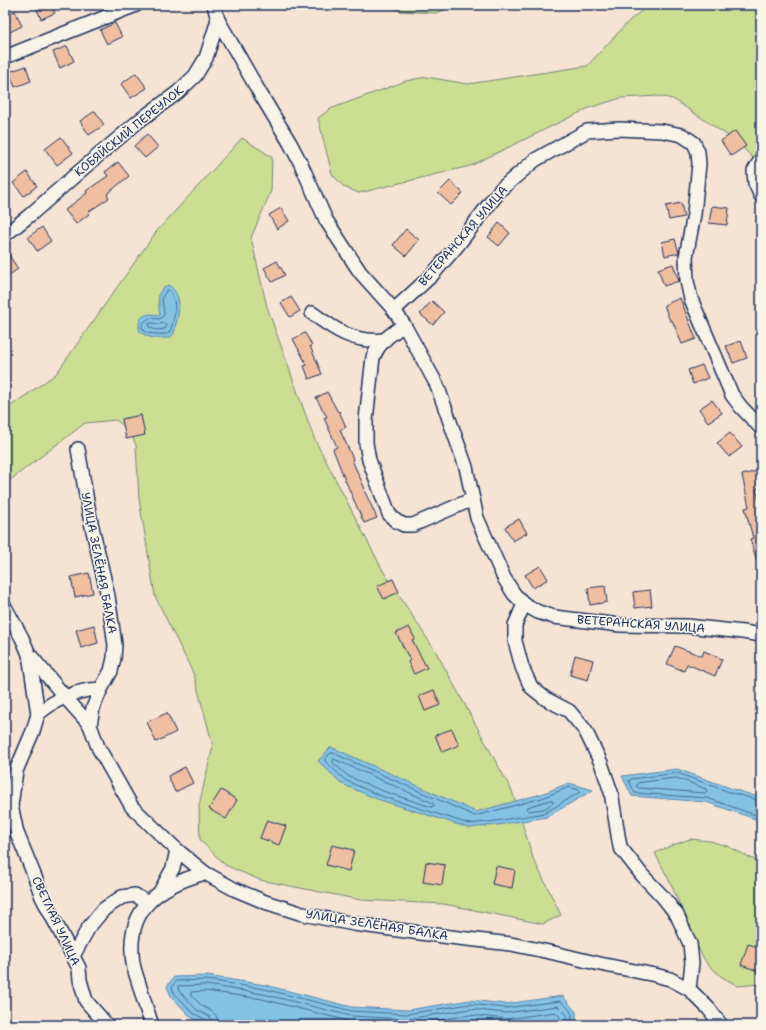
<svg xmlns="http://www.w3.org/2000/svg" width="766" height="1030" font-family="'Shantell Sans',sans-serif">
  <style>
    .green { fill: #ccde92; stroke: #748678 }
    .water { fill: #84c2e4; stroke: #5a87ae }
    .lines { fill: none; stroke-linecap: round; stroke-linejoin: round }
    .shore { stroke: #456a94; stroke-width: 1 }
    .building { fill: #f0bfa1; stroke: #1b2f5e }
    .street-casing { stroke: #1b2f5e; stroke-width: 16 }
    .street { stroke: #f7f3e8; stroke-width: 13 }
    .labels { text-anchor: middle; stroke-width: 3; stroke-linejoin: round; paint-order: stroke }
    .street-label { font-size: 12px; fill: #1b2f5e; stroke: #f7f3e8 }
  </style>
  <rect width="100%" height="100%" fill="#f5e3d3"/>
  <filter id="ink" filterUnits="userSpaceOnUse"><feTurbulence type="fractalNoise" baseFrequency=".025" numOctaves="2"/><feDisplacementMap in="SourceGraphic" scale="8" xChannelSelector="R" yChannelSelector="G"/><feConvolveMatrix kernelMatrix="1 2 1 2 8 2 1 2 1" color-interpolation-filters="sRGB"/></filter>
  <g filter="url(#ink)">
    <g class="green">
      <path d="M391,5H457L436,13L399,11Z"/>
      <path d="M650,5H761V166L736,141L673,99L658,96L621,98L589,108L470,166L359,193L344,187L332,174L318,118L330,109L406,81L426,77L468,84L587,66L630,20L648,6Z"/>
      <path d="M242,138L272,157L271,191L251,238L267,307L314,438L383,571L436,652L512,791L533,858L561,915L543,924L444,904L361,900L260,880L225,865L200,840L199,805L213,746L194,675L155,596L139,499L136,445L129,430L116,420L85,423L5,484V410L56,374L156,232Z"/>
      <path d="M690,839L710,841L727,846L761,863V984L738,986L722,977L707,964L697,946L672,886L655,853L673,845Z"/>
    </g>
    <g class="water">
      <path d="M168,285C182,293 180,311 176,324C175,328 175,333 172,336C170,339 166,338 163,338C154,339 148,337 140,332C137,323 140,315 150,314C153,314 157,315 160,315C159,311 159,309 159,305C158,293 158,291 168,285Z"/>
      <path d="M331,747L476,812L541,794L569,783L593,790L547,817L497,825L469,828L377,799L342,784L318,761Z"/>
      <path d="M677,769L733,789L761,798V821L706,802L632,796L622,776Z"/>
      <path d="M207,976L265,985L352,1007L408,1010L470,1000L505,1004L563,996L576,1012V1022L572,1025H206L191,1017L171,996L167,986L174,977Z"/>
    </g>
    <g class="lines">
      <g class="shore">
        <path d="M167,290H169C175,298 176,308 174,317C173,321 172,329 169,332C167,335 167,334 164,334C158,334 147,335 143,329C140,324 146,319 151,318C154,318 157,319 160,319L163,316L164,314L162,298Z"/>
        <path d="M152,323L159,324L165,323L166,324V327L165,329L156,330L149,327V324Z"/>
        <path d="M331,753H333L475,816L542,798L569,787L579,790L580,792L545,813L496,821L469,824L378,795L345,780L325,761V759Z"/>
        <path d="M334,759L433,803L434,806L431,807L380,790L348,776L333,763V761Z"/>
        <path d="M677,778L706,789L707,791L705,793L639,788L636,786L638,783Z"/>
        <path d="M551,800L553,801V803L544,809L529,811L527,810L528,807Z"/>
        <path d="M761,801L732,793L677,773L631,779L629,781L635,793L707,798L761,817"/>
        <path d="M207,1025L206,1020L193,1013L174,993L172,987L176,981L207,980L264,989L352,1011L407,1014L470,1004L505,1008L560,1001C565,1004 573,1012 572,1018C571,1021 570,1023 570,1025"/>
        <path d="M212,1025V1021L210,1017L197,1010L179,991L178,988V986L207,985L263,994L351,1016L407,1019L470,1009L505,1013L558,1006L567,1015L565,1025"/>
        <path d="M218,1025C218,1010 209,1012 200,1004C197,1001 194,998 191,995V992L206,991L262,999L352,1022L408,1025L470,1015L506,1019L556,1012L560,1017L559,1025"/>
      </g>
    </g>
    <g class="building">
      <path d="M35,5H51L55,13L41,19Z"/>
      <path d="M15,11L22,26L8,33L5,27V16Z"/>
      <path d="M115,23L122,37L107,44L100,30Z"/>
      <path d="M67,46L74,61L60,68L53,52Z"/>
      <path d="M26,66L31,81L15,87L9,72Z"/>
      <path d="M136,73L147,88L131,98L121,84Z"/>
      <path d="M95,111L104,125L89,135L80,121Z"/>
      <path d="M735,131L746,146L731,156L721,141Z"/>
      <path d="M147,134L158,147L145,158L134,146Z"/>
      <path d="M61,137L73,153L57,165L45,149Z"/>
      <path d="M118,162L129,176L107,194L109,198L88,212L89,214L76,224L65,210L87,193L86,191L108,176L105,172Z"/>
      <path d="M27,172L37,186L24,196L13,183Z"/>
      <path d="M450,181L463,193L451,205L438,193Z"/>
      <path d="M681,203L684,217L669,220L666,206Z"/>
      <path d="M712,206L729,208L727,225L709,223Z"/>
      <path d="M281,208L289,221L277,229L269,215Z"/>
      <path d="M499,223L510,233L499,246L488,237Z"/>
      <path d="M42,227L51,241L37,251L28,237Z"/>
      <path d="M406,229L419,240L406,256L393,245Z"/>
      <path d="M675,239L679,253L665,256L662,242Z"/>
      <path d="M5,249L18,269L5,278Z"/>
      <path d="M277,261L285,275L272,282L264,268Z"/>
      <path d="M673,264L679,281L664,286L658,269Z"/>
      <path d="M291,297L300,311L290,317L281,303Z"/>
      <path d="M680,298L696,339L682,344L672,320L670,321L664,305Z"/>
      <path d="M432,301L444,312L433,325L420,314Z"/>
      <path d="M305,333L312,345L310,346L322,374L309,379L304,366L307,365L293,339Z"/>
      <path d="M741,341L747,358L733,363L726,346Z"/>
      <path d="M702,365L708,378L693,384L688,370Z"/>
      <path d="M327,392L338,412L339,411L346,427L340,430L353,459L352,460L365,489L364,490L377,518L364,523L345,480L333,449L337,447L324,418L327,417L316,398Z"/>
      <path d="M712,400L722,413L708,422L699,409Z"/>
      <path d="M141,415L145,435L126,439L122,419Z"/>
      <path d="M730,433L742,447L729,457L717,443Z"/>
      <path d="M757,471L761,487L756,489L761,507V568H759L750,539L753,538L745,508L749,507L742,475Z"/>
      <path d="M519,519L527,533L513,541L505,527Z"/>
      <path d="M540,566L548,579L533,588L525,575Z"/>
      <path d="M89,573L93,593L75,597L71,577Z"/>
      <path d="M393,579L399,592L384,599L377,586Z"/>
      <path d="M605,586L607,602L590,605L588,588Z"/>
      <path d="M650,590L652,606L635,608L633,592Z"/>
      <path d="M94,625L98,643L81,648L76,630Z"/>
      <path d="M409,627L415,639L412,640L427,668L414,674L408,662L410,660L396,633Z"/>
      <path d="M675,646L702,656L704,651L722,659L715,676L687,664L684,671L667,664Z"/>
      <path d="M575,655L593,660L588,680L570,675Z"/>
      <path d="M434,690L440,705L425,711L419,696Z"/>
      <path d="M167,713L176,732L156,742L147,722Z"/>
      <path d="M452,729L459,745L442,752L435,735Z"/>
      <path d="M185,767L193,783L175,792L168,776Z"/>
      <path d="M221,790L237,800L226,819L209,809Z"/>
      <path d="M267,820L286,826L279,845L260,838Z"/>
      <path d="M332,845L354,850L349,871L326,865Z"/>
      <path d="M426,862L445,865L442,885L423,882Z"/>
      <path d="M496,866L515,870L512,888L492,884Z"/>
      <path d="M748,944L761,948V972L741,965Z"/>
    </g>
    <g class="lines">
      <g class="street-casing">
        <g id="street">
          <path d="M218,20L261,95L290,143L301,164L326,220L360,272L394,310L404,325L437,385L466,467L477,518L504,578L514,594L524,604L515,625V641L522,667L531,687L546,699L569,711L585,730L601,763L611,792L620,847L642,875L663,897L677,915L690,944L692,963L689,989L709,1009L721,1025"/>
          <path d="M5,57L136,5"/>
          <path d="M761,159L754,171L755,183L761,196"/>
          <path d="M5,235L30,215L80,171L140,120L177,93L195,76L206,58L218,20L214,5"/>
          <path d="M394,310L432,275L457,246L501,189L535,160L587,131L619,129L662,131L682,135L694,143L698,152L699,164L694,214L686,257L687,281L691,299L732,395L741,407L761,428"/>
          <path d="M312,313C335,330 354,343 384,340"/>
          <path d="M404,325C390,335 380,341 373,357L366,420V443L369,460L389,514L396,521L404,525H413L473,499"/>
          <path d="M78,449L90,518L108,596L115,645L114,658L111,671L101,689L93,708L90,725L98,747L132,807L177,850L205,873L234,889L265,902L303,914L354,924L450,937L511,944L554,953L600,964L655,975L670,979L689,989"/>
          <path d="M524,604L538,612L554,617L620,625L687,626L743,632L761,635"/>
          <path d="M5,607L22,638L29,654L38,714L33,731L16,771L11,805L17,833L35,877L42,897L79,968L80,980L86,1001L107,1025"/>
          <path d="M29,654L65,697L90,725"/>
          <path d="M38,714C43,710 48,706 53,703C67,695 85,689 101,689"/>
          <path d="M160,892L173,868L177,850"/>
          <path d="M73,956L89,927L104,909L122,897L135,895L148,903"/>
          <path d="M152,1025C147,1011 143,998 139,984C137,977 134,970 133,963C125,909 158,886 205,873"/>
        </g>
      </g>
      <use href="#street" class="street"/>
    </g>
  </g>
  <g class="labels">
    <g class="street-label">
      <text transform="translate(129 131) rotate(-39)" y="4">КОБЯЙСКИЙ ПЕРЕУЛОК</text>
      <text transform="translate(463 236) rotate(-49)" y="4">ВЕТЕРАНСКАЯ УЛИЦА</text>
      <text transform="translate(99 563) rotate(79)" y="4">УЛИЦА ЗЕЛЁНАЯ БАЛКА</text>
      <text transform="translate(641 624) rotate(4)" y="4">ВЕТЕРАНСКАЯ УЛИЦА</text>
      <text transform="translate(56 921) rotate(65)" y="4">СВЕТЛАЯ УЛИЦА</text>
      <text transform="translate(377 925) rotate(9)" y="4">УЛИЦА ЗЕЛЁНАЯ БАЛКА</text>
    </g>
  </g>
  <rect width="766" height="1030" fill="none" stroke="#f7f3e8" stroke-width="20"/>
  <rect x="10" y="10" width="746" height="1010" fill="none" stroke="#1b2f5e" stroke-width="1.5" filter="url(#ink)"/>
</svg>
